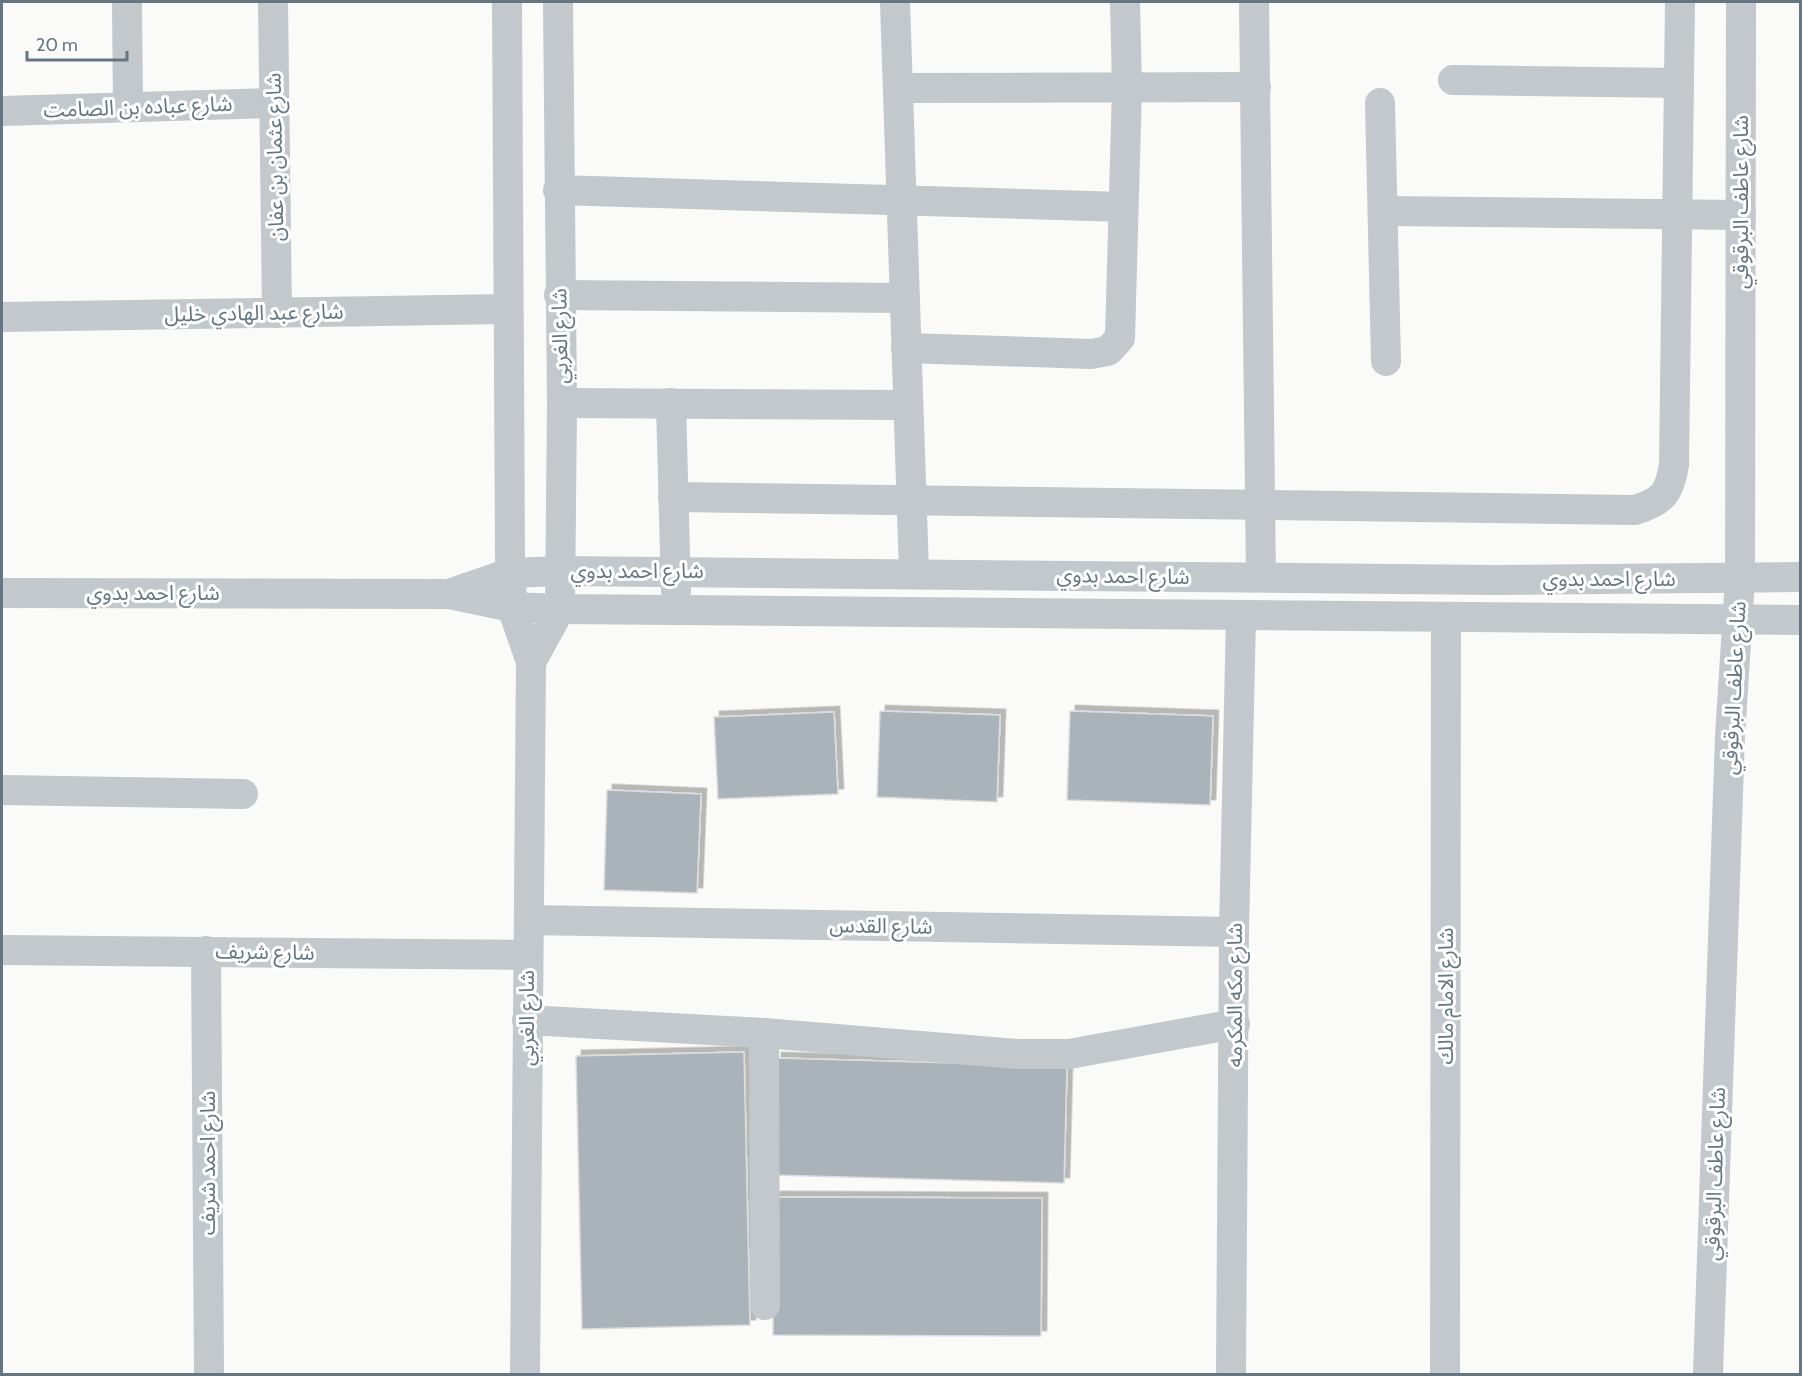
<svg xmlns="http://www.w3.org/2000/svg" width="1802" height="1376" font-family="Cabin,'Noto Sans Arabic',sans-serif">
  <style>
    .building { fill: #aab3b9; stroke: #dcdcda; stroke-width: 1.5; filter: url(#shadow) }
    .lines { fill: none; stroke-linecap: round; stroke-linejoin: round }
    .street { stroke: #c3c8cc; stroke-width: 30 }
    .labels { text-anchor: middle; stroke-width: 6; stroke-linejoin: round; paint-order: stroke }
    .street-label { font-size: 21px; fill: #657683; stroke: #fff }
  </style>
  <defs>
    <filter id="shadow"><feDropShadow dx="5.5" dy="-5.5" stdDeviation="0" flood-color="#0004"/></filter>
  </defs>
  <rect width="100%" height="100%" fill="#fafaf8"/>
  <g class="building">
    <path d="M880,711L1000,715L997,802L877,797Z"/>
    <path d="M1070,711L1213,716L1210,805L1067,800Z"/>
    <path d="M834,712L838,794L718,799L714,717Z"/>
    <path d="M607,790L701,794L697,893L604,890Z"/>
    <path d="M744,1052L750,1325L582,1329L576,1056Z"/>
    <path d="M776,1058L1067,1066L1064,1183L773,1175Z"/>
    <path d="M774,1197L1042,1198L1041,1336L773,1335Z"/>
  </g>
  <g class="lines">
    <g class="street">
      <path d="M127,2L128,107"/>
      <path d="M273,2L277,313"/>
      <path d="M507,2L510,555L512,607L531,662L525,1374"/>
      <path d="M895,2L914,573"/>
      <path d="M1254,2L1261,577"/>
      <path d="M1453,80L1679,83"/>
      <path d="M898,88L1256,87"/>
      <path d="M1380,103L1386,361"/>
      <path d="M2,111L274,103"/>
      <path d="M558,190L1123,207"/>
      <path d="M1383,211L1741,215"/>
      <path d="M559,295L905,298"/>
      <path d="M2,317L507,309"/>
      <path d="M906,348L1091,354L1108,351L1120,338L1127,88L1125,2"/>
      <path d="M562,403L908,405"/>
      <path d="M671,403L676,591"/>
      <path d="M673,497L1635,510C1663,501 1669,494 1674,465L1680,2"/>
      <path d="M2,593L449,594L512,607L560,609L1800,620"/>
      <path d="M449,594L510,573L561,571L1495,580L1800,577"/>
      <path d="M531,662L560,609L562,403L558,2"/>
      <path d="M2,790L243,794"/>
      <path d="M529,920L1234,932"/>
      <path d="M2,950L528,955"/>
      <path d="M206,951L209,1374"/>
      <path d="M527,1020L764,1033L1018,1054H1069L1235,1024"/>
      <path d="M764,1033L765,1305"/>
      <path d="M1231,1374L1234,932L1241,616"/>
      <path d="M1445,1374L1446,618"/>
      <path d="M1708,1374L1730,736L1740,579L1741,2"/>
    </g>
  </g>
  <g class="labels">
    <g class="street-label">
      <text transform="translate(138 107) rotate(-2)" y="7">شارع عباده بن الصامت</text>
      <text transform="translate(275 157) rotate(-91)" y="7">شارع عثمان بن عفان</text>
      <text transform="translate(1741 202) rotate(-90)" y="7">شارع عاطف البرقوقي</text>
      <text transform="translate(254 313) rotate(-1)" y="7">شارع عبد الهادي خليل</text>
      <text transform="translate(560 336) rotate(-91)" y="7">شارع الغربي</text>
      <text x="637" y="578">شارع احمد بدوي</text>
      <text transform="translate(1123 576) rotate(1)" y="7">شارع احمد بدوي</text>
      <text x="1609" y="586">شارع احمد بدوي</text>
      <text x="153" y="600">شارع احمد بدوي</text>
      <text transform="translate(1734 688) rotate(-87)" y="7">شارع عاطف البرقوقي</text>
      <text transform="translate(881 926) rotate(1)" y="7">شارع القدس</text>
      <text transform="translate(265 952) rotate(1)" y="7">شارع شريف</text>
      <text transform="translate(1235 995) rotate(-90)" y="7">شارع مكه المكرمه</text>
      <text transform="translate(1446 996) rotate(-90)" y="7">شارع الامام مالك</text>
      <text transform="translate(527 1018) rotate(-90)" y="7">شارع الغربي</text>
      <text transform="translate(208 1163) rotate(-90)" y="7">شارع احمد شريف</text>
      <text transform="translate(1715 1174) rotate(-88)" y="7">شارع عاطف البرقوقي</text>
    </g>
  </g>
  <rect width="1802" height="1376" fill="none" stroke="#657683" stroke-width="6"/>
  <path d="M27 51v9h100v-9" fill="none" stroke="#657683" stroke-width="3"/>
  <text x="36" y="51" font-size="18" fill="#657683" stroke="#ffffff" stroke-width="4.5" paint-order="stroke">20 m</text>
</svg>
